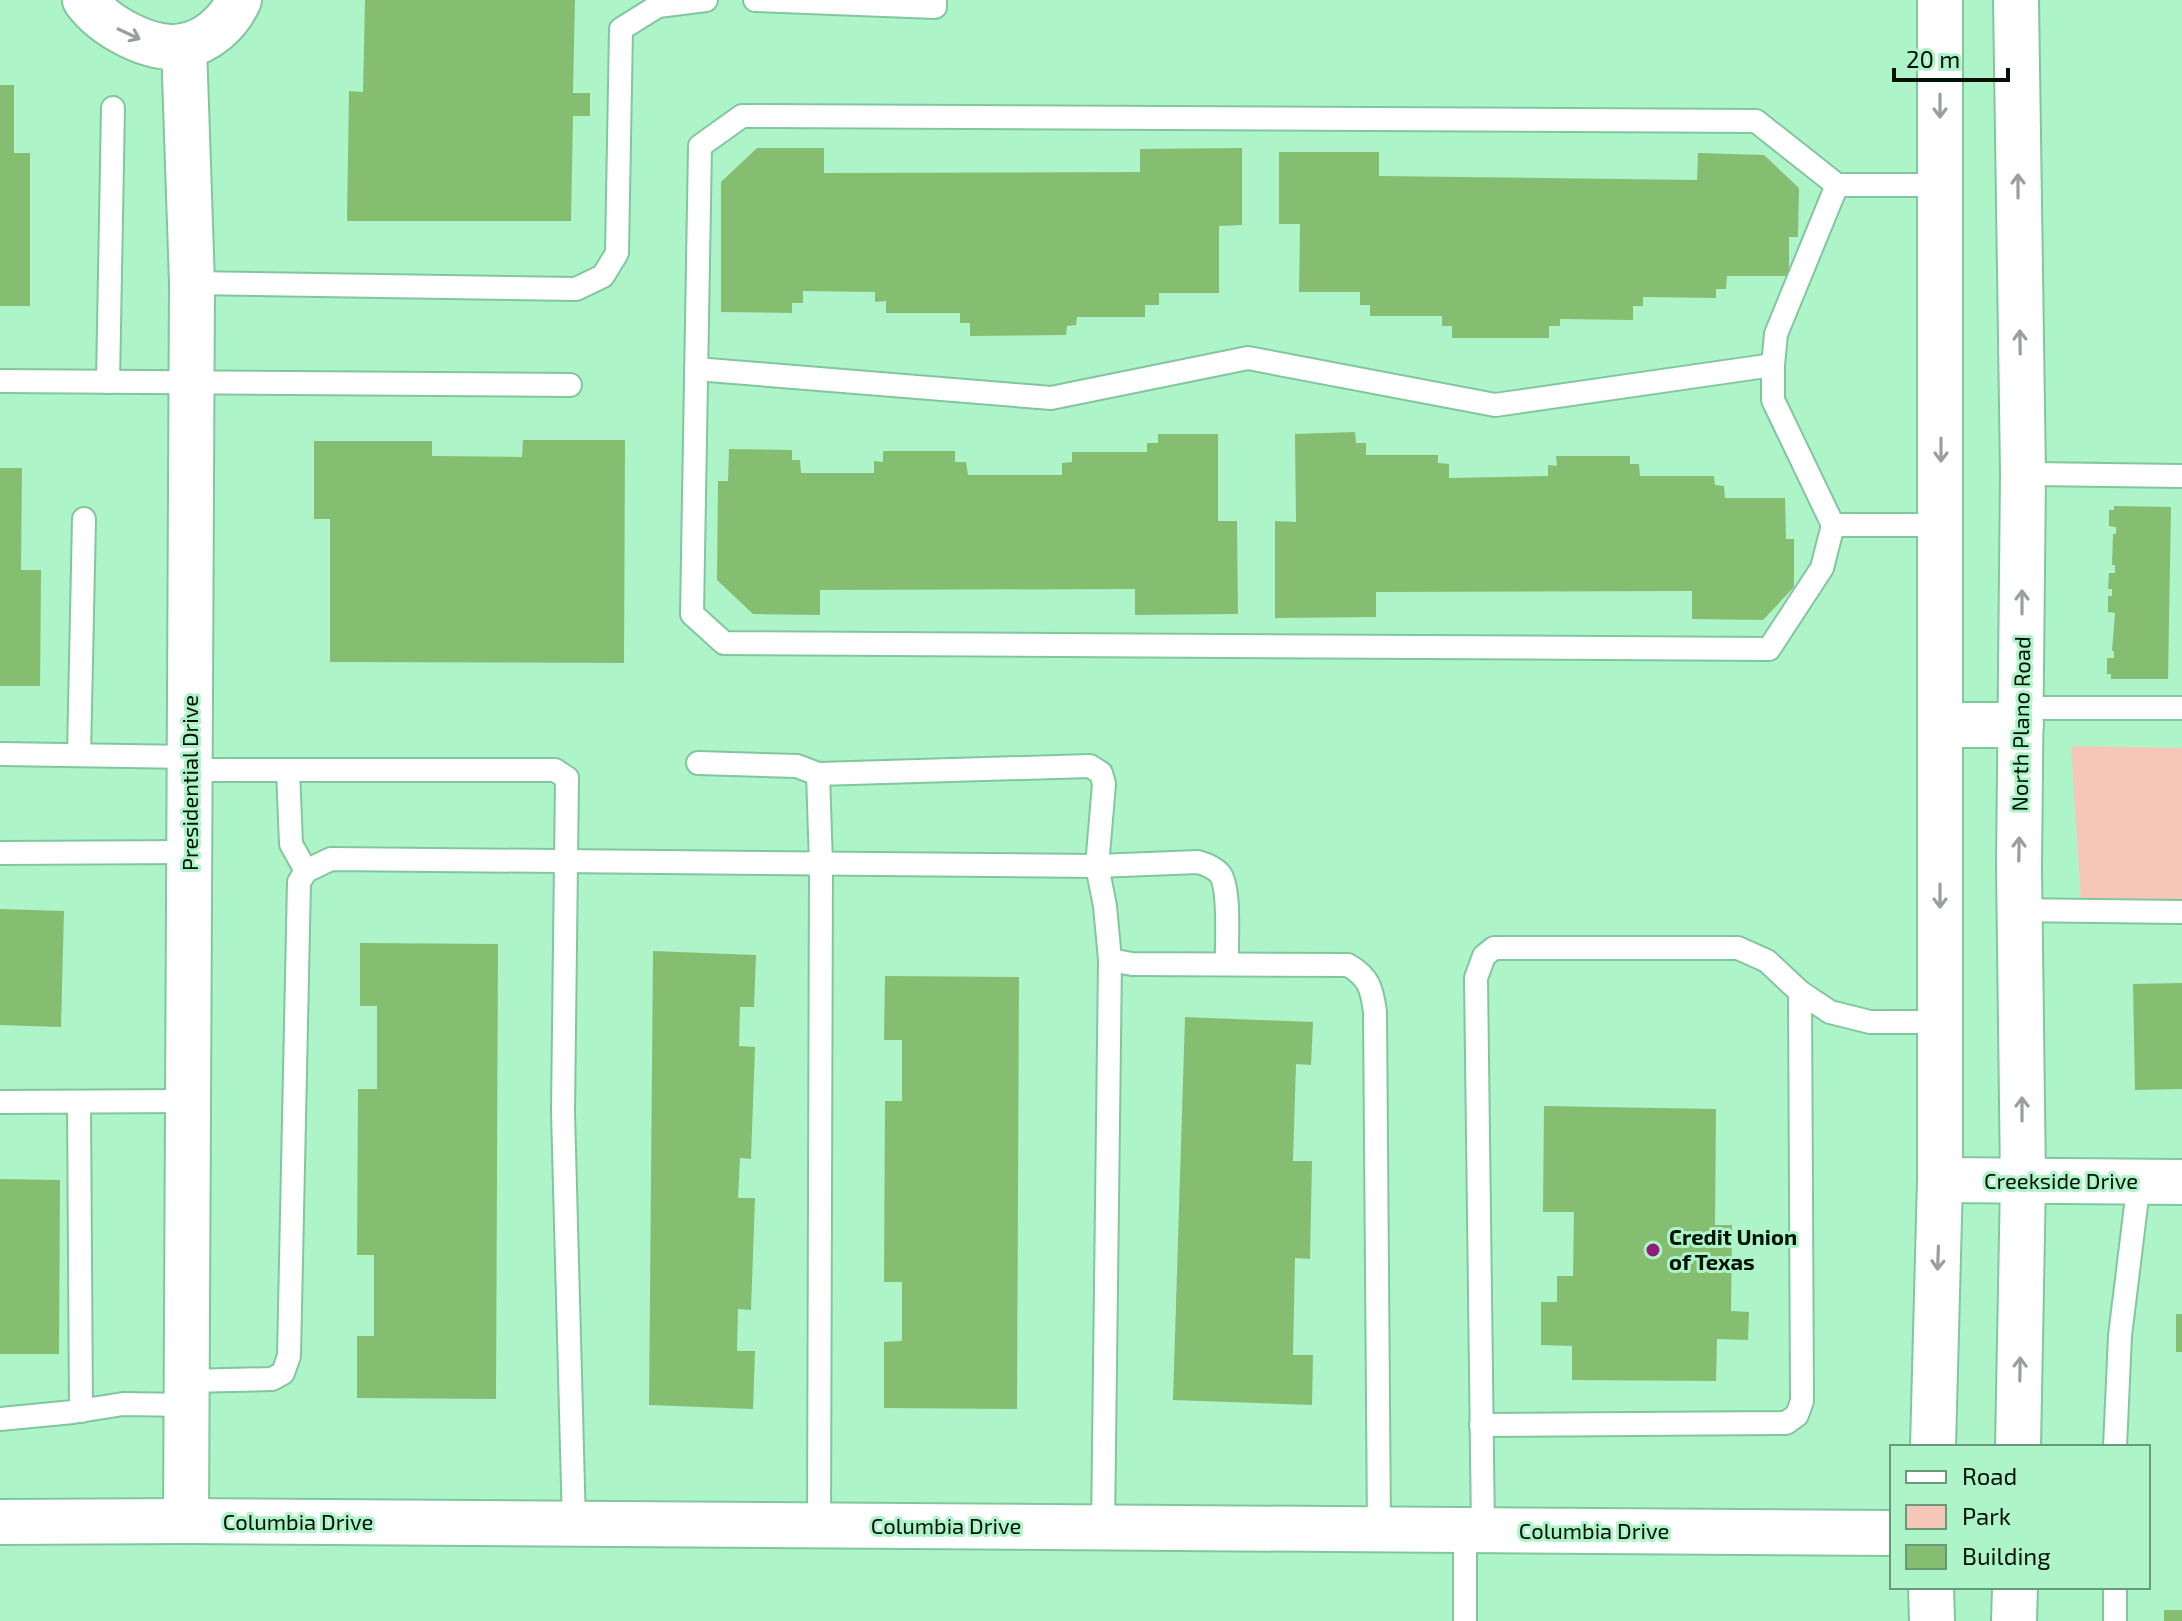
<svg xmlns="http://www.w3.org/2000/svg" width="2182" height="1621" font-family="'Exo 2',sans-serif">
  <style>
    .green { fill: #f6c7b9 }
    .building { fill: #86be71 }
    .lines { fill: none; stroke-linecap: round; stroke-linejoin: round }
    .lane-casing { stroke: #82c69e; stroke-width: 26 }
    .street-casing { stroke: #82c69e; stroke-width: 48 }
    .secondary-casing { stroke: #82c69e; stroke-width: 48 }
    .lane { stroke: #fff; stroke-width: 22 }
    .street { stroke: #fff; stroke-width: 44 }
    .secondary { stroke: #fff; stroke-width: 44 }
    .oneway { stroke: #99a09b }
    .poi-dot { fill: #911c7b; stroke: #aef4c9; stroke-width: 3 }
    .labels { text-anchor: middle; stroke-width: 6; stroke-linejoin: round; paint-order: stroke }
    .street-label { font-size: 22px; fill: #001105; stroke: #aef4c9 }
    .poi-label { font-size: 22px; font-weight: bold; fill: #001105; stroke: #aef4c9; text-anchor: start }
  </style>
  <rect width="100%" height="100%" fill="#aef4c9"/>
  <path class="green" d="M2071,746L2182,748V920L2082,918Z"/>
  <g class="building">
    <path d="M365,0H575L573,93H590V116H573L571,221H347L349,91L363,92Z"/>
    <path d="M0,85H14V153H30V306H0Z"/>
    <path d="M757,148H824V173L1140,172V149L1242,148V225L1219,226V293H1159V305H1145V317H1077L1076,325L1067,326L1066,335L970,336V323H960V313H886V301L875,302V292L803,291V303H792V313L721,312V182Z"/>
    <path d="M1279,152H1379V176L1697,180L1698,153L1764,155L1799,188L1798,237H1789V276H1727L1726,289H1716V298L1643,297V306H1633V320L1560,319V326H1549V338H1452V326H1442V316H1370V305H1360V292H1299L1300,224H1279Z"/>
    <path d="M1355,432L1356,443H1366V455H1438V463L1449,464V478L1548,476V465L1557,466L1556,456H1630V464H1639L1640,476H1714L1715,485L1724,486L1725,498H1785L1786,539H1794V587L1763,620L1692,619V591L1376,592V617L1275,618V521L1296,522L1295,434Z"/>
    <path d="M1158,434H1218V521H1237L1238,614L1135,615V589L820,590V615L753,614L717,580L718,481H728L729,449L792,450V460H800L801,473H874V461L883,462V451H955V462H966L968,475H1062V463L1072,462V452H1147V443H1158Z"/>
    <path d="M523,440H625L624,663L330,662V519H314V441H432V456L522,457Z"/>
    <path d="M0,468H22L21,570H41L40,686H0Z"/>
    <path d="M2114,506L2171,507L2168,679H2111V674H2107V658H2114V651H2112L2115,613L2108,612V596H2112V589H2108L2109,573H2115V565H2112L2113,534H2116V527L2109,526V510H2114Z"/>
    <path d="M0,909L64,911L61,1027L0,1025Z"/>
    <path d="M360,943L498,944L496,1399L357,1398V1336H374V1255H357L358,1089H377V1006H360Z"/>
    <path d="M653,951L756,955L754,1007H740L739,1046L755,1047L751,1159L740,1158L738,1198H755L751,1310L738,1309L737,1351H755L753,1409L649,1405Z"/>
    <path d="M885,976L1019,977L1017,1409L884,1408V1342L902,1341V1282H884L885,1101H902V1040H884Z"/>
    <path d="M2182,983V1089L2135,1090L2133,984Z"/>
    <path d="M1185,1017L1313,1022L1311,1065L1296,1064L1293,1161H1312L1310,1259L1295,1258L1293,1355H1313L1312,1405L1173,1400Z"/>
    <path d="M1544,1106L1716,1109L1715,1225H1732L1731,1311L1749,1312L1748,1340L1717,1339L1716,1381L1572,1380V1346L1541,1345V1302H1557V1276H1573L1574,1212H1543Z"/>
    <path d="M0,1179L60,1180L59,1354H0Z"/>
    <rect x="2176" y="1314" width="6" height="38"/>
    <rect x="2164" y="1610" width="18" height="11"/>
  </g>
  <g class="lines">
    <g class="lane-casing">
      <g id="lane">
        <path d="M755,0L935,7V0"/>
        <path d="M1940,185H1837L1756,121L742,116L700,146L692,614L724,643L1769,649L1822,568L1833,525H1941"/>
        <path d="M192,283L576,289L603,276L617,253L621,29L658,6L706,0"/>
        <path d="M696,369L1051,398L1248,358L1495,405L1773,365"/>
        <path d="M0,381L570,385"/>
        <path d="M108,382L113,108"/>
        <path d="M2023,474L2182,476"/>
        <path d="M1833,525L1773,400V365L1776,334L1837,185"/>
        <path d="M2021,708H2182"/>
        <path d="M0,754L190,757"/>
        <path d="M79,755L84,519"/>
        <path d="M698,763L797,766L818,774"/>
        <path d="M190,770H555L567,778L563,1112L574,1524"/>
        <path d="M288,770L291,844L306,871"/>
        <path d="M0,853L190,852"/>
        <path d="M2021,910L2182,912"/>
        <path d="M0,1102L188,1101"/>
        <path d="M79,1102L81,1411"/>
        <path d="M187,1381L272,1379L283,1373L289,1356L299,882L306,871L331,859L1097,866L1105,906L1110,960L1132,964L1348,965C1369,977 1372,989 1375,1012L1379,1529"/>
        <path d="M0,1419L73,1412L123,1404L187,1405"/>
        <path d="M1481,1425L1786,1423L1797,1415L1802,1401L1800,992"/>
        <path d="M2115,1447L2120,1336L2139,1181"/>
        <path d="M819,1526L821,864L818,774L1090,766L1101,773L1104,784L1097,866L1198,862C1205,864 1215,868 1220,874C1231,890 1226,944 1227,964"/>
        <path d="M1103,1528L1110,960"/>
        <path d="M1465,1530V1621"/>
        <path d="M1483,1531L1476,978L1484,956L1494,948H1738L1767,961L1800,992L1830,1012L1870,1022H1941"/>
        <path d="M2115,1621V1587"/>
      </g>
    </g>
    <g class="street-casing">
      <g id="street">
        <path d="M85,0C104,26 150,52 183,46C208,42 229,22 239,0"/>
        <path d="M184,46L192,283L186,1521"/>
        <path d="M1940,1180L2182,1182"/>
      </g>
    </g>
    <g class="secondary-casing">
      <g id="secondary">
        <path d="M2016,0L2023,474L2019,867L2023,1181L2018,1447"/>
        <path d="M1940,725H2021"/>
        <path d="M1933,1447L1940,1180V0"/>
        <path d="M0,1522L186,1521L1892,1533"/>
        <path d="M1931,1587L1932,1621"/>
        <path d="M2014,1621L2015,1587"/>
      </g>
    </g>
    <use href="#lane" class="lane"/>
    <use href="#street" class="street"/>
    <use href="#secondary" class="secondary"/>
  </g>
  <defs><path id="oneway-shaft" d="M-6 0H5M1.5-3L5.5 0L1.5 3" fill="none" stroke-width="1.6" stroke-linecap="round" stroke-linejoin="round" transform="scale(2)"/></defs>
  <g class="oneway">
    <use href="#oneway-shaft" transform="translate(129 34) rotate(25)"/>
    <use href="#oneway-shaft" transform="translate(1940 106) rotate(90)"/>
    <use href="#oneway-shaft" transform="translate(2018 186) rotate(-90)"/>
    <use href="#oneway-shaft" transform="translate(2020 342) rotate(-91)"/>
    <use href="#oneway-shaft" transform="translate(1941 450) rotate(90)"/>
    <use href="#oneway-shaft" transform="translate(2022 602) rotate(-90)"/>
    <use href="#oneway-shaft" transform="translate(2019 849) rotate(-89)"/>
    <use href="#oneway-shaft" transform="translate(1940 896) rotate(90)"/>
    <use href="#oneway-shaft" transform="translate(2022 1109) rotate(-90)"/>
    <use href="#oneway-shaft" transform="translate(1938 1258) rotate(92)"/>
    <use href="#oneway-shaft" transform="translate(2020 1369) rotate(-89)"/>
  </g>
  <circle class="poi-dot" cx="1653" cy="1250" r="8"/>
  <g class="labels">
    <g class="street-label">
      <text transform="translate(2021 724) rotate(-89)" y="8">North Plano Road</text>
      <text transform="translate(190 783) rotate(-90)" y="8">Presidential Drive</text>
      <text x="2061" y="1189">Creekside Drive</text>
      <text x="298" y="1530">Columbia Drive</text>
      <text x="946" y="1534">Columbia Drive</text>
      <text x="1594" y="1539">Columbia Drive</text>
    </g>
    <g class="poi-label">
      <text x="1669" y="1245">Credit Union<tspan x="1669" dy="25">of Texas</tspan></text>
    </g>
  </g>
  <rect x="1890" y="1445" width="260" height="144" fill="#aef4c9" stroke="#68997b" stroke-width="2"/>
  <rect x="1906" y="1471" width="40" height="12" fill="#ffffff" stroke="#68997b" stroke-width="2"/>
  <text x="1962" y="1485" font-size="24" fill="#001105">Road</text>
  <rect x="1906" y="1505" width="40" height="24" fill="#f6c7b9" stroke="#68997b" stroke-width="2"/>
  <text x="1962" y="1525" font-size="24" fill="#001105">Park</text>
  <rect x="1906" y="1545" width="40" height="24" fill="#86be71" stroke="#68997b" stroke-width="2"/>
  <text x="1962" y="1565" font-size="24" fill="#001105">Building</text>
  <path d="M1894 68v12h114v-12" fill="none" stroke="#001105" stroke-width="4"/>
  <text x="1906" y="68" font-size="24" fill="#001105" stroke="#aef4c9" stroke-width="6" paint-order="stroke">20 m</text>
</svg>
